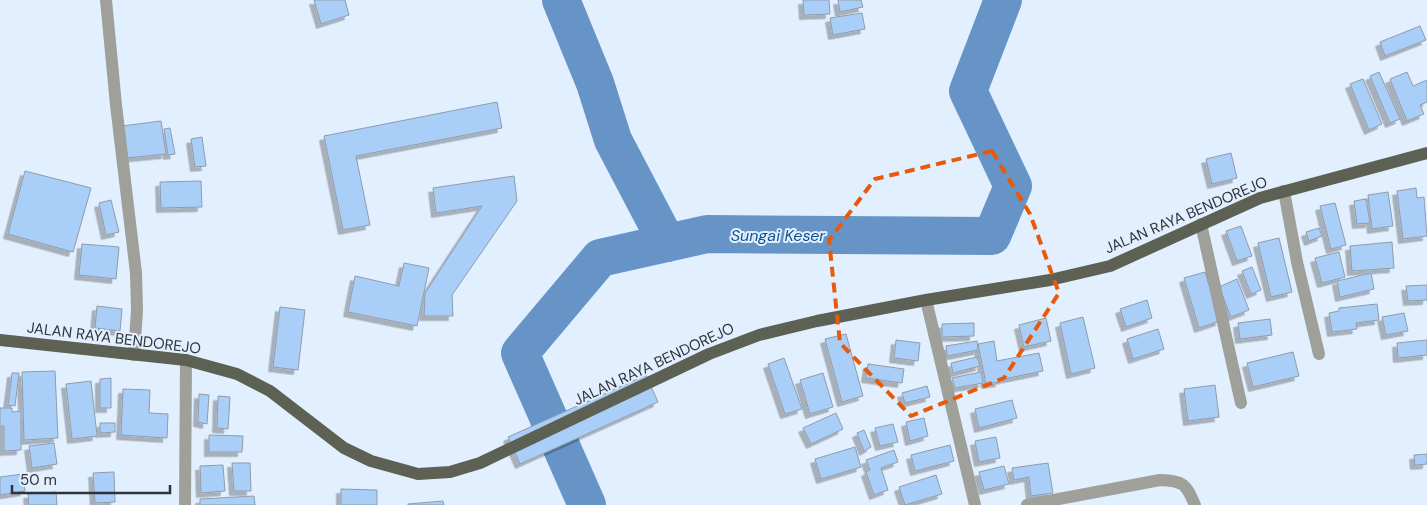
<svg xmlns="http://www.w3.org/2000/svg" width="1427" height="505" font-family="'DM Sans',sans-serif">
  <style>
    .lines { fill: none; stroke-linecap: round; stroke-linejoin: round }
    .river { stroke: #6694c6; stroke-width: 38 }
    .building { fill: #a9cff9; stroke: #8f9ba9; filter: url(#shadow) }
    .minor { stroke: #9ea099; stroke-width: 12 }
    .major { stroke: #5d6154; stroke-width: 12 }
    .marked { fill: none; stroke: #e8590c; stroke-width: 4; stroke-dasharray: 10 6; stroke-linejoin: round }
    .labels { text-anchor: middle; stroke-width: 4; stroke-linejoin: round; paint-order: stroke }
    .street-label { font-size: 15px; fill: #2e3339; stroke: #e2effe }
    .water-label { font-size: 16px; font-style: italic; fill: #0b528f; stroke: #e2effe }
  </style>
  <defs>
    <filter id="shadow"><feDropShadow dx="-4.5" dy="4.5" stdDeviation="0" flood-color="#0004"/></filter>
  </defs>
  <rect width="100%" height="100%" fill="#e2effe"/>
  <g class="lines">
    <g class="river">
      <path d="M561,0L595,83L613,140L667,243"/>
      <path d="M587,505L520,353L600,258L707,234L992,236L1013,186L968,91L1003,0"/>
    </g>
  </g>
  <g class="building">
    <path d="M314,0H345L349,15L321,24Z"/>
    <path d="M803,0H829L830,14L804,15Z"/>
    <path d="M838,0H861L863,7L840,12Z"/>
    <path d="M862,13L865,29L833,35L830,18Z"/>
    <path d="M1420,26L1426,40L1385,56L1380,42Z"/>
    <path d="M1379,72L1400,119L1390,123L1370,76Z"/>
    <path d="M1407,72L1413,86L1427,80V102L1420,105L1424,114L1407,121L1390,79Z"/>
    <path d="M1363,79L1382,124L1369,130L1350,84Z"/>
    <path d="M497,102L502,128L356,156L370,225L343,230L324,136Z"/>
    <path d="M161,121L166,154L126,158L122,126Z"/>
    <path d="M170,128L175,154L168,155L164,129Z"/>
    <path d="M202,137L206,166L195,167L191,139Z"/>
    <path d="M1231,153L1237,178L1212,184L1206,159Z"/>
    <path d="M25,171L91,188L73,252L8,234Z"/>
    <path d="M514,176L517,201L452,295L453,316H424L425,293L482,206L436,213L433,188Z"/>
    <path d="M201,181L202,207L161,208L160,182Z"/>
    <path d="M1416,188L1417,198L1424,197L1427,236L1403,239L1397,191Z"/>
    <path d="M1388,192L1393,226L1372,229L1368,195Z"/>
    <path d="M1366,199L1370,223L1357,224L1354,201Z"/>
    <path d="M111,200L119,232L106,235L99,203Z"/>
    <path d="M1335,203L1346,245L1331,249L1320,206Z"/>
    <path d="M1241,226L1252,256L1237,261L1226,231Z"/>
    <path d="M1319,228L1322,236L1309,241L1306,232Z"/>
    <path d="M1279,238L1292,292L1271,297L1258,243Z"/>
    <path d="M1392,242L1394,268L1352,271L1350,246Z"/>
    <path d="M82,244L119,247L116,279L79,275Z"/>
    <path d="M1339,252L1345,277L1322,283L1315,258Z"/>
    <path d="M404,263L429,268L417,326L348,312L355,276L399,286Z"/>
    <path d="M1252,267L1261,290L1251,294L1242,271Z"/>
    <path d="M1205,272L1220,321L1199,328L1184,278Z"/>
    <path d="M1371,273L1374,289L1340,297L1337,281Z"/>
    <path d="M1237,279L1249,310L1231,317L1219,287Z"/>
    <path d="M1427,285V300L1408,301L1406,286Z"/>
    <path d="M1147,300L1152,318L1126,327L1120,309Z"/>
    <path d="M1377,304L1379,320L1356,323L1357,329L1332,332L1329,313L1339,311V308Z"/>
    <path d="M97,306L122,309L120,331L95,328Z"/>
    <path d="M280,307L305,310L298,370L273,367Z"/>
    <path d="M1404,313L1408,331L1386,335L1382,317Z"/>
    <path d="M1083,317L1095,368L1071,374L1060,323Z"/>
    <path d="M1046,318L1051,341L1024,347L1019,325Z"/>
    <path d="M1270,319L1272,335L1240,339L1238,323Z"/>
    <path d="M974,323V336L942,337V324Z"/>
    <path d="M1158,329L1164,349L1133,359L1127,339Z"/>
    <path d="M846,334L863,396L842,402L825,339Z"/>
    <path d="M896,340L920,343L918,361L894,358Z"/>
    <path d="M1427,340V355L1398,358L1397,343Z"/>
    <path d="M977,341L978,350L947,356L946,346Z"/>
    <path d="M994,341L997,361L1039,353L1043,371L999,380L1000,382L986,384L978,344Z"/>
    <path d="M1293,352L1299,376L1253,387L1247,363Z"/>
    <path d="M977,357L980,366L953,373L951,363Z"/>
    <path d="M784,358L802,409L785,414L768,364Z"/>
    <path d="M868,364L904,369L902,383L866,378Z"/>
    <path d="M55,371L58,438L24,440L22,372Z"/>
    <path d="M981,372L983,383L955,388L952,378Z"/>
    <path d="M12,373H19L15,406L8,405Z"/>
    <path d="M823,373L833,407L810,414L800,380Z"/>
    <path d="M646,375L658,402L520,464L508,437Z"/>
    <path d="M111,378V408H100V379Z"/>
    <path d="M91,381L97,436L72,439L66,384Z"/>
    <path d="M1215,385L1219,417L1188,421L1184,389Z"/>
    <path d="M927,386L930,397L905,403L902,393Z"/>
    <path d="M123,389L150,390L149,413L168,414L167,438L121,435Z"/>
    <path d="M199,394L209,395L207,424L198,422Z"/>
    <path d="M218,396L230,397L228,429L217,428Z"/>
    <path d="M1012,400L1017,418L979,428L975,409Z"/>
    <path d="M0,408H12V412L21,411V450L4,451V426H0Z"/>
    <path d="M836,413L843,429L811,444L803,428Z"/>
    <path d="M924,418L928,436L910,441L906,422Z"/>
    <path d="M100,423H115V432L100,433Z"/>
    <path d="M893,424L898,442L880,446L875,428Z"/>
    <path d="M864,430L871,447L864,451L857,433Z"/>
    <path d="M209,435L243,436L242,452H209Z"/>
    <path d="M996,437L1000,458L979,462L975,441Z"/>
    <path d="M54,443L57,464L32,468L29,446Z"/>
    <path d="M950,445L954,461L915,471L911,455Z"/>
    <path d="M855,447L861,467L821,479L815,459Z"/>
    <path d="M894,450L898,462L881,468L888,490L874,495L866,472L870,470L866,460Z"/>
    <path d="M1427,454V464L1415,465L1414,455Z"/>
    <path d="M232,463H250L251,491H234Z"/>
    <path d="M1048,463L1053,493L1031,496L1029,477L1014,480L1012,468Z"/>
    <path d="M223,465L225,491L201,493L200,466Z"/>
    <path d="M1004,466L1009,484L984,490L979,472Z"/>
    <path d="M114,472L115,502L95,503L93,473Z"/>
    <path d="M23,474L25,491L0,495V477Z"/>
    <path d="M936,475L942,494L905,505L899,487Z"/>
    <path d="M341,489L377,490V505H341Z"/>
    <path d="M56,492L57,505H29L28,494Z"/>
    <path d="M254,496L255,505H200V499Z"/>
    <path d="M443,501L444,505H408V504Z"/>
  </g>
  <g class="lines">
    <g class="minor">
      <path d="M106,0L116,105L136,273L137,310L134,355"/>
      <path d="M1284,191L1297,262L1319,354"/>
      <path d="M1201,224L1241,403"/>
      <path d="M926,300L975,505"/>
      <path d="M185,505L186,360"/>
      <path d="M1027,505L1160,480C1184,481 1186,484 1195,505"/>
    </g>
    <path class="major" d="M0,340L186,360L237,374L270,391L344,448L371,461L418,474L450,472L480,463L709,354L759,335L817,321L926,300L1050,280L1110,266L1260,198L1427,153"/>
  </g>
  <path class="marked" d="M992,151L1030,214L1059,293L1004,378L911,416L840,343L829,240L875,179Z"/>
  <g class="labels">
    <g class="street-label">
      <text transform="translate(1186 215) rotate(-23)" y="5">JALAN RAYA BENDOREJO</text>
      <text transform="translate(114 338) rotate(7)" y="5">JALAN RAYA BENDOREJO</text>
      <text transform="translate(654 364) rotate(-25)" y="5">JALAN RAYA BENDOREJO</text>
    </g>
    <g class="water-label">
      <text x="778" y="241">Sungai Keser</text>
    </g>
  </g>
  <path d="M12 485v8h158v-8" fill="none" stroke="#2e3339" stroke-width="2.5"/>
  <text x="20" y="485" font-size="15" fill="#2e3339" stroke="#e2effe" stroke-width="4" paint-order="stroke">50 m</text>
</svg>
